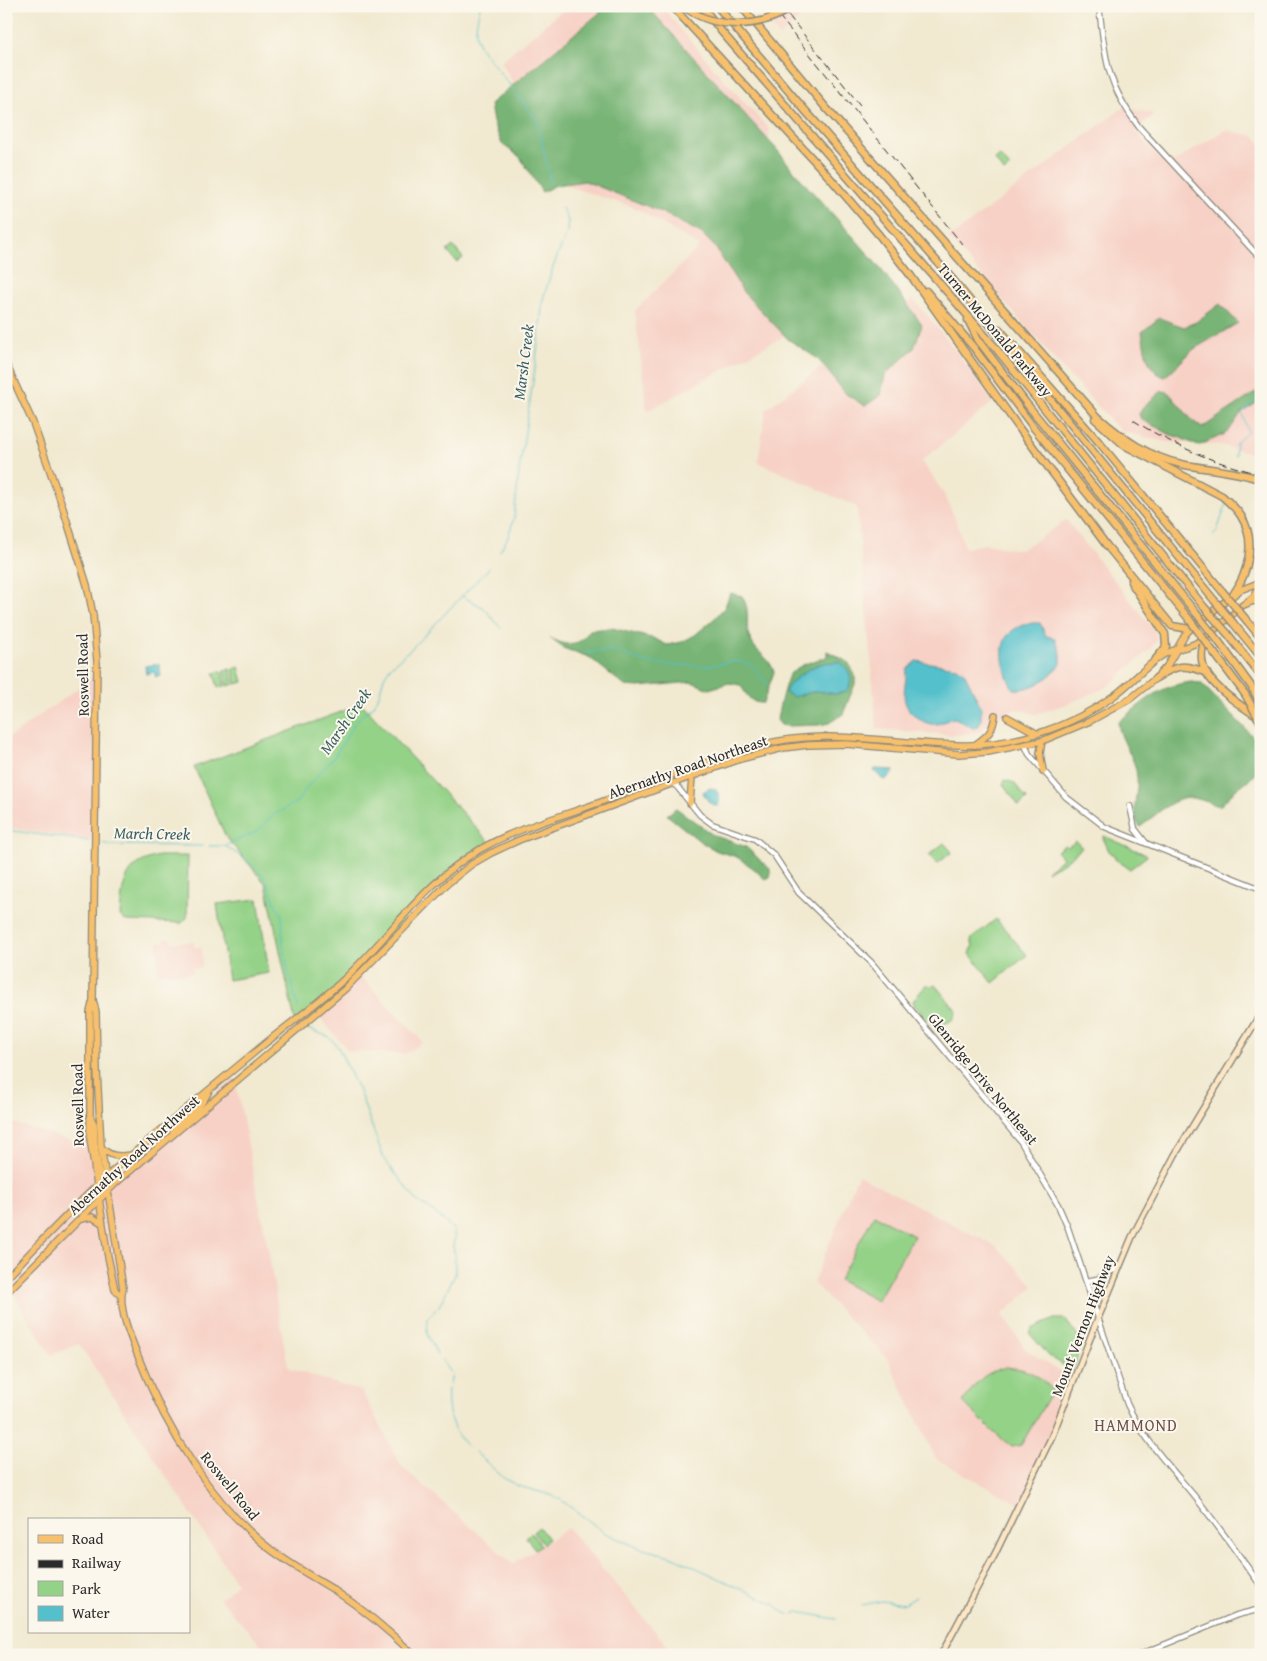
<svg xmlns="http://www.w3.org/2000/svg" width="1267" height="1661" font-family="'Gentium Book Plus',serif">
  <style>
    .built { fill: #f7d1c6 }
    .green { fill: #94d288; stroke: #607e5a }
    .forest { fill: #77b474; stroke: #517050 }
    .water { fill: #53c0cb; stroke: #3f767b }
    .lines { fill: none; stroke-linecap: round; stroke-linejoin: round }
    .stream { stroke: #53c0cb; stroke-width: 1 }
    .tertiary-casing { stroke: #8e8a7e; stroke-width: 7 }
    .secondary-casing { stroke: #8e8a7e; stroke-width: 8 }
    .primary-casing { stroke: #8e8a7e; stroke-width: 8 }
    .motorway-casing { stroke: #8e8a7e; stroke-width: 9 }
    .tertiary { stroke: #fff; stroke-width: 4.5 }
    .secondary { stroke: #fce6c4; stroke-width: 5 }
    .primary { stroke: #f7c06c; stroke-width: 5.5 }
    .motorway { stroke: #f7c06c; stroke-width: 6 }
    .rail { stroke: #2b2b2b; stroke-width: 1; stroke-dasharray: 8 4; stroke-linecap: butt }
    .motorway-bridge-casing { stroke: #8e8a7e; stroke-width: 9; stroke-linecap: butt }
    .motorway-bridge { stroke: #f7c06c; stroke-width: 6 }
    .labels { text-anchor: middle; stroke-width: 4; stroke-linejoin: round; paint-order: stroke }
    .street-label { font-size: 15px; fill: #2b2b2b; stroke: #fbf7ec }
    .water-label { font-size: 16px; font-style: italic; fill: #395f63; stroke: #fbf7ec }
    .neighbourhood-label { font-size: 16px; letter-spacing: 1px; fill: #6d504b; stroke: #fbf7ec }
  </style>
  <rect width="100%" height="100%" fill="#fbf7ec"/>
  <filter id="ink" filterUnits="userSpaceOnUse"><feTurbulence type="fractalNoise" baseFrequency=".02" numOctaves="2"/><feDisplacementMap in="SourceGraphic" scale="10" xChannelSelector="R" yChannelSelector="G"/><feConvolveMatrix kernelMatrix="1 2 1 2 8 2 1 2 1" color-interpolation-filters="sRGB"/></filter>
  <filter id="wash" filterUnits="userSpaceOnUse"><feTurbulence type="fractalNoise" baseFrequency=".0096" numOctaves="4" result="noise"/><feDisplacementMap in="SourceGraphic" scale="20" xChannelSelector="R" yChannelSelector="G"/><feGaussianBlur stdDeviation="1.12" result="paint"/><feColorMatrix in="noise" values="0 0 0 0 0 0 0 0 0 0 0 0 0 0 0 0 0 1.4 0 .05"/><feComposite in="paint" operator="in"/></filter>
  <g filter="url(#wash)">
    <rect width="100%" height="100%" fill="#f1e9d0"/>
    <g class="built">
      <path d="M568,6H661L722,78L769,129V148L732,272L784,336L647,411L635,311L700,246L636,208L567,186L501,61Z"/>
      <path d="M754,6H813L779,36Z"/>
      <path d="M1124,107L1154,114L1135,131L1167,166L1225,130L1254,136L1261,144V456L1220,445L1166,442L1121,431L1063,369L949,238Z"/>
      <path d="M913,299L946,338L993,402L922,461L944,494L955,518L965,548L985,544L1020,550L1039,539L1066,520L1154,630L1157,640L1149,650L1107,687L1070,703L1036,714L1016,709L989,720L982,732L953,735L877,729L857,507L758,462L766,409Z"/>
      <path d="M95,676L98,801L92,841L6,827V740Z"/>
      <path d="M164,938H170L171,942H194V947H202V968H193V973H158V942H164Z"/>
      <path d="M356,972L423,1042L405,1054L349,1051L314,1011Z"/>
      <path d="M235,1078L269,1255L288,1368L362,1392L401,1466L513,1564L568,1528L675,1655H270L220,1599L237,1584L79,1344L51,1355L6,1282V1124L13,1123L73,1141H84L95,1133L101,1184Z"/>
      <path d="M858,1175L997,1247L1034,1286L1002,1315L1026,1350L1072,1378L1052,1436L1021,1505L936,1459L888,1359L813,1283Z"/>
    </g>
    <g class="green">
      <path d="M1000,156L1010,167L1004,172L995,160Z"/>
      <path d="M453,246L463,258L457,262L447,251Z"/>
      <path d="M239,667L243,682L236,684L233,669Z"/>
      <path d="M230,669L234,684L227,686L223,671Z"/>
      <path d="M221,671L225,686L218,688L214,673Z"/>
      <path d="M362,704L493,846L459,867L412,909L384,942L344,984L296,1027L266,884L226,837L194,767Z"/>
      <path d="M1005,780L1014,783L1027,799L1019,806L1003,784Z"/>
      <path d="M1104,836L1147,855V856L1130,869L1115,859L1114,855L1110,853L1103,838Z"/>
      <path d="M1076,841L1082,848L1063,863L1047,871L1063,858L1057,851L1065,845L1068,847Z"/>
      <path d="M944,843L952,852L937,864L929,855Z"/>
      <path d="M159,856H188L187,918L182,923L126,921L120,916C122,884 124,863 159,856Z"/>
      <path d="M258,899L269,973L228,980L217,904Z"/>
      <path d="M996,919L1027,955L993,983L970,954L973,946L971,939Z"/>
      <path d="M927,984L931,987L935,985L956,1010C957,1023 943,1023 934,1027L914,1005L913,1001Z"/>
      <path d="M874,1215L914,1236L877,1301L839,1280Z"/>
      <path d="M1054,1319H1065L1082,1342L1073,1371L1049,1356L1030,1334L1032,1329Z"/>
      <path d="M1006,1367C1029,1369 1037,1374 1053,1390L1021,1445L1012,1447L992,1431L963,1402C977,1382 981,1374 1006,1367Z"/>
      <path d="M539,1527L548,1539L543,1544L533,1532Z"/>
      <path d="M531,1533L541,1545L535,1549L526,1537Z"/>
    </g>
    <g class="forest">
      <path d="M608,6H647L778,151C806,188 839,219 869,255C888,277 905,301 922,325L914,348L885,375L881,395L865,406L846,394L818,359L788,339L744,293L715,247L701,233L659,211L585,181L556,185L542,192L520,157L502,144L493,122L490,104Z"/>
      <path d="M1220,304L1238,323L1194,349L1165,377C1146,371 1145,348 1142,332L1159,318L1184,327L1196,322Z"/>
      <path d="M1261,389V400L1241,413L1233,425L1225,434L1198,446L1181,438L1171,435L1141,419L1139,414L1143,407L1162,391L1168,392L1192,420L1202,428Z"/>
      <path d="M730,593L742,596C744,600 747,606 747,610C748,621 746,632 751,641C758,655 769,656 774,672L763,703C750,704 747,694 740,685L729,683L709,689L692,682L639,687L625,686L589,657L563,648L550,638C569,647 577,648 590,630L612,628L655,639L667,645L682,642L695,635L715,618L725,607Z"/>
      <path d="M827,651L848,662L855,675V684L843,714L829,723L819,725L787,726L781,725L777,720C778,712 786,678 790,674C798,665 815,660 827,657Z"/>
      <path d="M1191,682L1201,683L1261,745V770L1234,791L1220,806C1211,804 1202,799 1192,798C1171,797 1156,816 1140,827C1129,812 1139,794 1137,777C1136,757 1120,742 1118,722C1144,703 1157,686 1191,682Z"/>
      <path d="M676,808L713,835L746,847L770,869V877L765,879L753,868L737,857L717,851L701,842L667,815Z"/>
    </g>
    <g class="water">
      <path d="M1032,623H1040L1046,636L1055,638L1061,654V664C1050,678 1031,691 1013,689C1005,676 996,645 1010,633C1015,627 1024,625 1032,623Z"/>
      <path d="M916,661L957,667L964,672L981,707V721L978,727L973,728L955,718C948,719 943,723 937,724C930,725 923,722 918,718C898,704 905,691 907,669Z"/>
      <path d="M840,662C851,670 854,681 846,692L836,694L817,691L793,697L785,692C789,681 808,668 820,664C826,662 834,662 840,662Z"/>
      <path d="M159,664L161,676L156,677L154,672L146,674L145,666Z"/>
      <path d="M875,769L894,770V772L885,780L882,779L874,771Z"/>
      <path d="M710,788L715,789C720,795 720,799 718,806C710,805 706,799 703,792Z"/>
    </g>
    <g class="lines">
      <g class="stream">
        <path d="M480,6C477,24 471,35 483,51L537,120L551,184"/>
        <path d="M1235,456L1236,443L1248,432L1242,413L1261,395"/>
        <path d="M1211,537L1217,531L1227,502"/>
        <path d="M500,551L508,537L514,518L519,471L535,368L543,299L553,267L567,232L568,220L562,208"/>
        <path d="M462,596L484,608L501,628"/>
        <path d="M584,653L614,650L644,662L668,665L707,666L735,661L749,664L758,672L767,685"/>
        <path d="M6,830L88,841"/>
        <path d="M102,843L111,845L202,846"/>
        <path d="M209,846H225L245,859L262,874L268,884L276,906L282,914L283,945L288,971L298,1007"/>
        <path d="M225,846L256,832L275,814L297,802L308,786L334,757L354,724L363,714L373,707L379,695L384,677L391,666L413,647L489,568"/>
        <path d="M308,1029L329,1037L338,1047L359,1091L384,1159L416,1200L436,1214L453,1229L455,1237L453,1246L455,1256V1275L439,1306L428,1318L427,1334L437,1354"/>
        <path d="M442,1360C446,1364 447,1371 452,1374L450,1384"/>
        <path d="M448,1389C446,1412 452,1433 469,1448"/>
        <path d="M475,1452L505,1479L518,1486L551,1495L561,1500L605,1533L639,1548L671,1556L774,1604L785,1613L792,1615L798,1612L836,1619"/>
        <path d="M862,1605L882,1601L905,1604L916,1597"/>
      </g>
    </g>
  </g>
  <g filter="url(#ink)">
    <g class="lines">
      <g class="tertiary-casing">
        <g id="tertiary">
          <path d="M1099,6C1105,57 1106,84 1139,127L1261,259"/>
          <path d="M1025,745L1029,754L1066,797L1105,827L1261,889"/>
          <path d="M674,783L700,815L712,824L755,839L774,855L799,893L871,962L1021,1142L1058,1205L1068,1228L1127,1404C1144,1441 1174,1471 1200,1503C1221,1530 1241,1558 1261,1586"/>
          <path d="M1130,806L1135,829L1146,843"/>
          <path d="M1086,1281L1097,1279L1119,1267"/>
          <path d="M1139,1655L1237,1615L1261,1609"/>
        </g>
      </g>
      <g class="secondary-casing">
        <path id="secondary" d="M941,1655L995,1554L1052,1436L1094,1328L1132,1237L1175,1155L1261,1013"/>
      </g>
      <g class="primary-casing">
        <g id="primary">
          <path d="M6,364L33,423L61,502L87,585L93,615L97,661L93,1000L90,1012V1138L107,1252L115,1290L121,1296"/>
          <path d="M1247,602L1254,596L1261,584"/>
          <path d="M1007,717L1036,733"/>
          <path d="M1042,741L1040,753L1043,771"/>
          <path d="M975,745C988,735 993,732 995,715"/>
          <path d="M690,803L692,777"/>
          <path d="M94,1003L96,1012L97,1070L101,1146L123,1288C117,1308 132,1341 140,1361C166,1429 212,1504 270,1549C291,1565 313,1577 334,1590C363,1609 389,1631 414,1655"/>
          <path d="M90,1116L94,1124L95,1146L103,1195"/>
          <path d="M173,1132C183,1117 201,1109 208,1093"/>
          <path d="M101,1147C110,1157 119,1157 131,1155"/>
          <path d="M81,1219L92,1217L102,1223"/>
          <path d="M6,1278C41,1241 77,1203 115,1169C165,1126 216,1084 267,1042C292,1022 318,1003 341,982C388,939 423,883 479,850C516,828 560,817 601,802C652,783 701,762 753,747C824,726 886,744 957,745C1011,747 1072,727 1115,695C1131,683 1144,668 1160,657C1171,649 1182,649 1194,644C1209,637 1227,618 1240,608"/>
          <path d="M6,1293L116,1183L345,989L447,884L472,864L491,853L519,840L674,783L740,759L783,748L808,745L846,744L959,754L988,752L1042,741L1090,721L1130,699L1156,678L1167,666L1185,635L1190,629L1240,590L1261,582"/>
        </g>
      </g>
      <g class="motorway-casing">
        <g id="motorway">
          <path d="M672,6L831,179L879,235L911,276L1019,428L1107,546L1172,626L1190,629"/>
          <path d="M702,6L721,31L994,346L1204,607"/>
          <path d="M717,6L797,101L954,281L1214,600"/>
          <path d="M741,6L826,108L1098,417C1123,439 1149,457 1181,464C1208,470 1235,470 1261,480"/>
          <path d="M926,291L974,348L1034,428L1189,619"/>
          <path d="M968,320L978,340L1026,403L1196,613"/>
          <path d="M999,329L1098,441L1222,591"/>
          <path d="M1095,419L1124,445L1222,496C1229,502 1236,508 1241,516C1257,541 1248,573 1233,595"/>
          <path d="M1131,582L1165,634L1166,647L1156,659"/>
          <path d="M1243,605L1252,601H1261"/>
          <path d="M1248,622L1261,638"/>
          <path d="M1234,624L1261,657"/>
          <path d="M1227,633L1261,676"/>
          <path d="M1205,637C1203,644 1201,653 1202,660C1204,683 1240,705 1258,717"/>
          <path d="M1219,642L1251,686L1261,704"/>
          <path d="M1209,646L1245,694"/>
          <path d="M1156,678C1176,665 1185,663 1207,673"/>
        </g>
      </g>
      <use href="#tertiary" class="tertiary"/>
      <use href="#secondary" class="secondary"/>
      <use href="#primary" class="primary"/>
      <use href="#motorway" class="motorway"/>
      <g class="rail">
        <path d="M771,6L962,244"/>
        <path d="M781,6L860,105"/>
        <path d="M1133,420C1172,445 1216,464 1261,474"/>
      </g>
      <g class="motorway-bridge-casing">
        <g id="motorway-bridge">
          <path d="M683,6C715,30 760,30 793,6"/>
          <path d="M1222,591L1248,622"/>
          <path d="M1214,600L1234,624"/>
          <path d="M1204,607L1227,633"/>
          <path d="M1196,613L1219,642"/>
          <path d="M1189,619L1209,646"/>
          <path d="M1245,694L1261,723"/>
        </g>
      </g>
      <use href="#motorway-bridge" class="motorway-bridge"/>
    </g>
  </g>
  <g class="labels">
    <g class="street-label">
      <text transform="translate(995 330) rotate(50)" y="5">Turner McDonald Parkway</text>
      <text transform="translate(83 675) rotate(-91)" y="5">Roswell Road</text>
      <text transform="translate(688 767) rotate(-19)" y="5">Abernathy Road Northeast</text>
      <text transform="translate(983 1079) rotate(51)" y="5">Glenridge Drive Northeast</text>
      <text transform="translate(78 1105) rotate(-91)" y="5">Roswell Road</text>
      <text transform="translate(134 1155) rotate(-42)" y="5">Abernathy Road Northwest</text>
      <text transform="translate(1083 1326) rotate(-69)" y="5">Mount Vernon Highway</text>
      <text transform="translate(230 1486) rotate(51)" y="5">Roswell Road</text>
    </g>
    <g class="water-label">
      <text transform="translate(523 362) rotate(-83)" y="6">Marsh Creek</text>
      <text transform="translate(345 721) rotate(-55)" y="6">Marsh Creek</text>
      <text transform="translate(152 833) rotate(1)" y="6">March Creek</text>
    </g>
    <g class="neighbourhood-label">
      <text x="1136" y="1431">HAMMOND</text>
    </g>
  </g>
  <rect width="1267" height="1661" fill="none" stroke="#fbf7ec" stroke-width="25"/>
  <rect x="28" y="1518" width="162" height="115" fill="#fbf7ec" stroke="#a8a59f"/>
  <rect x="38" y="1535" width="25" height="8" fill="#f7c06c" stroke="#a8a59f"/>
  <text x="72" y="1544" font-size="15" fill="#2b2b2b">Road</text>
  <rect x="38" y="1560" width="25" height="8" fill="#2b2b2b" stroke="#a8a59f"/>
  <text x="72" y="1568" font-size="15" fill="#2b2b2b">Railway</text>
  <rect x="38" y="1581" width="25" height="15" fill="#94d288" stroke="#a8a59f"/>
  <text x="72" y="1594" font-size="15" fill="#2b2b2b">Park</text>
  <rect x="38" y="1606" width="25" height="15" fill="#53c0cb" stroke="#a8a59f"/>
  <text x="72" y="1618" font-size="15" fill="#2b2b2b">Water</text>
</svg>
